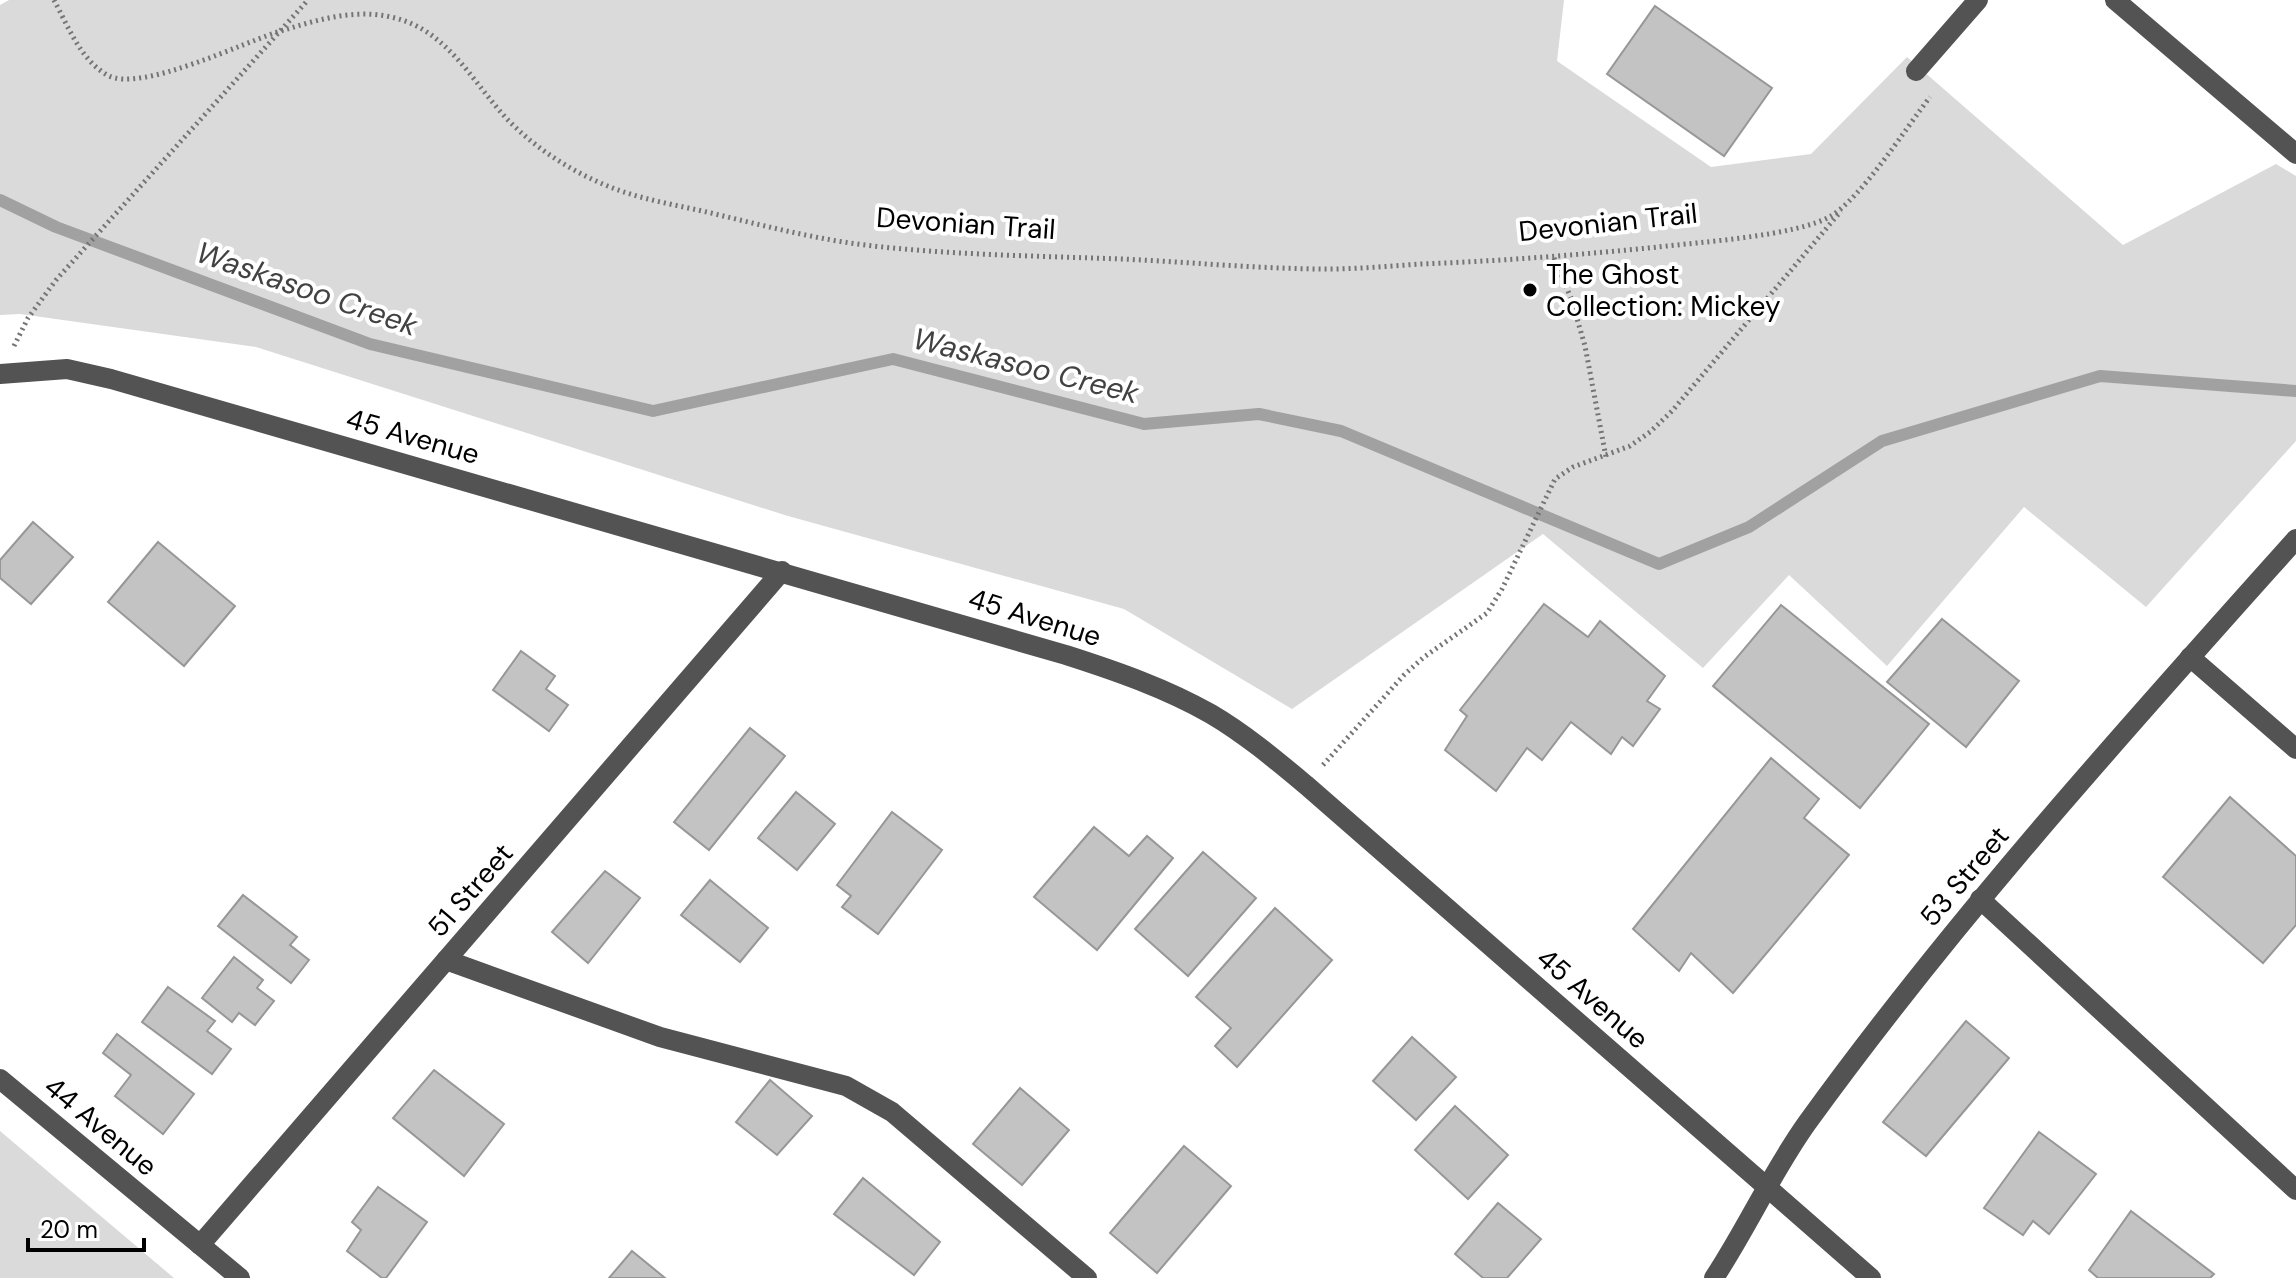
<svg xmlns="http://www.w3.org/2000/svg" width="2296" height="1278" font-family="'DM Sans',sans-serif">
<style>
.green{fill:#dadada}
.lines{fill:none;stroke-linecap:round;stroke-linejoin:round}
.stream{stroke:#a1a1a1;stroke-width:12}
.building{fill:#c3c3c3;stroke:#979797;stroke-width:2}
.path{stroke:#757575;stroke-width:5;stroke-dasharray:2 4;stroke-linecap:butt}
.minor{stroke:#535353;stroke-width:20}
.poi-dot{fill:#000;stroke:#fff;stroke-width:3}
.labels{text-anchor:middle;stroke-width:8;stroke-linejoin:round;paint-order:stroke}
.street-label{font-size:28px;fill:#000;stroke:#fff}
.poi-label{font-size:28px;fill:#000;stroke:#fff;text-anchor:start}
.water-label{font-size:30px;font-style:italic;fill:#424242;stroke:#fff}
</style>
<rect width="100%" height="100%" fill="#fff"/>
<g class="green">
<path d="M9,0H1564L1557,61L1711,167L1811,154L1907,57L2123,245L2276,164L2296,176V441L2146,607L2024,507L1887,666L1789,575L1703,668L1543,534L1292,709L1124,609L788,516L256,347L20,314L0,315V5Z"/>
<path d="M0,1131L174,1278H0Z"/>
</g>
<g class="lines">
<path class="stream" d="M0,200L56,227L370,344L653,411L893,359L1144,424L1259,414L1341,431L1659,564L1749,527L1882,441L2100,376L2296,391"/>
</g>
<g class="building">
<path d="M1655,6L1772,88L1724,156L1607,74Z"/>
<path d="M33,522L73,557L31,604L0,578V560Z"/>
<path d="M158,542L235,606L184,666L108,602Z"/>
<path d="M1544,604L1588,637L1600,621L1665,676L1647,701L1660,709L1633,746L1622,737L1611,754L1571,722L1542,760L1527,748L1496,791L1445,750L1467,716L1460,710Z"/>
<path d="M1781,605L1929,724L1860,808L1713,686Z"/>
<path d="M1942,619L2019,681L1966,747L1887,682Z"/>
<path d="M521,651L555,676L546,689L568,705L549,731L493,690Z"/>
<path d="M750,728L785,756L709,850L674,822Z"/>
<path d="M1771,758L1819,799L1804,818L1849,855L1733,993L1691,953L1679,971L1633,929Z"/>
<path d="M796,792L835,824L797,870L758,838Z"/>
<path d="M2230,797L2296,856V925L2263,963L2163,877Z"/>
<path d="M892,812L942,850L878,934L842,907L851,896L837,885Z"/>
<path d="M1094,827L1129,856L1147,836L1173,858L1097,950L1034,897Z"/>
<path d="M1203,852L1256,898L1188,976L1135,929Z"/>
<path d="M605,871L640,898L588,963L552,932Z"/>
<path d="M710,880L768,928L740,962L681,915Z"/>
<path d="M243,895L297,937L290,945L309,960L291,983L218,926Z"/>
<path d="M1275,908L1332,960L1237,1067L1215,1046L1231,1028L1196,997Z"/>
<path d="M234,957L263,980L257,988L274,1001L255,1025L239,1013L232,1022L202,998Z"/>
<path d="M168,987L215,1021L207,1031L231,1049L212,1074L142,1022Z"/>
<path d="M1966,1021L2009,1058L1926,1156L1883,1122Z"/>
<path d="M117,1034L194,1094L163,1134L115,1096L131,1075L103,1053Z"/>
<path d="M1412,1037L1456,1077L1416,1120L1373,1081Z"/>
<path d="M434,1070L504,1124L464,1176L393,1118Z"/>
<path d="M770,1080L812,1116L777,1155L736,1122Z"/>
<path d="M1020,1088L1069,1130L1022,1185L973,1144Z"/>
<path d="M1455,1106L1508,1155L1468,1199L1415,1150Z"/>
<path d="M2039,1132L2096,1174L2049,1234L2033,1221L2023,1235L1984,1208Z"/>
<path d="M1184,1146L1231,1186L1157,1273L1110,1233Z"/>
<path d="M863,1178L940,1242L914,1275L834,1214Z"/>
<path d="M378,1187L427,1222L386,1278H382L347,1251L361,1230L352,1222Z"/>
<path d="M1498,1203L1541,1239L1507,1278H1483L1455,1254Z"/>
<path d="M2131,1211L2214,1274L2210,1278H2098L2089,1270Z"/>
<path d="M632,1251L665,1278H609Z"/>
</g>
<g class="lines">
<g class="path">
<path d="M54,0C68,26 80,59 107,75C140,94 245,41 284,30C320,19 358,8 395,18C448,31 473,83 508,120C538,151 580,177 621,191C650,201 681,206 711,213C765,226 819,240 873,246C955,255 1039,256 1121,259C1190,262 1259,269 1328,269C1359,269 1390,266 1421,264C1500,261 1579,255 1658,247C1700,242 1797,236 1831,216C1862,197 1906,128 1930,97"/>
<path d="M1554,258L1571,298L1585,346L1606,457"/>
<path d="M14,346L28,318L56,280L308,0"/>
<path d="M1323,765L1404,675L1424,657L1487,613L1502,589L1555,479L1573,467L1630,446L1650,432L1672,411L1841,211"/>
</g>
<g class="minor">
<path d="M2115,0L2296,154"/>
<path d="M1916,71L1978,0"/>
<path d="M0,374L67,369L111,379L1066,655C1116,671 1165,688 1211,714C1245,734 1276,760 1306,785L1871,1278"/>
<path d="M2190,657L2296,749"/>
<path d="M1980,899L2296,1190"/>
<path d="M446,960L660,1037L846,1086L892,1112L1087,1278"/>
<path d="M0,1079L240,1278"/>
<path d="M200,1245L782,571"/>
<path d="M1714,1278C1747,1228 1772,1172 1807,1123C1956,917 2127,728 2296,539"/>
</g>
</g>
<circle class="poi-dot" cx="1530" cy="290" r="8"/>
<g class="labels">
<g class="street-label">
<text transform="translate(1608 222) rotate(-6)" y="10">Devonian Trail</text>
<text transform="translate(966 223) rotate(4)" y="10">Devonian Trail</text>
<text transform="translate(413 436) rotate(16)" y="10">45 Avenue</text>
<text transform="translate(1035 617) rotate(17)" y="10">45 Avenue</text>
<text transform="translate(1964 876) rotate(-50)" y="10">53 Street</text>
<text transform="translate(470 890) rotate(-49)" y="10">51 Street</text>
<text transform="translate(1593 998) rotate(41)" y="10">45 Avenue</text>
<text transform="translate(101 1126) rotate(40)" y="10">44 Avenue</text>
</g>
<g class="poi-label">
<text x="1546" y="284">The Ghost<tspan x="1546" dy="32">Collection: Mickey</tspan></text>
</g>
<g class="water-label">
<text transform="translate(307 289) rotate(19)" y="10">Waskasoo Creek</text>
<text transform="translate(1026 366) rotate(14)" y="10">Waskasoo Creek</text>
</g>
</g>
<path d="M28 1238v12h116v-12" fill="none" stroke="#000000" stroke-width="4"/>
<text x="40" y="1238" font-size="24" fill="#000000" stroke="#ffffff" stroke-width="6" paint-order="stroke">20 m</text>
</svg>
